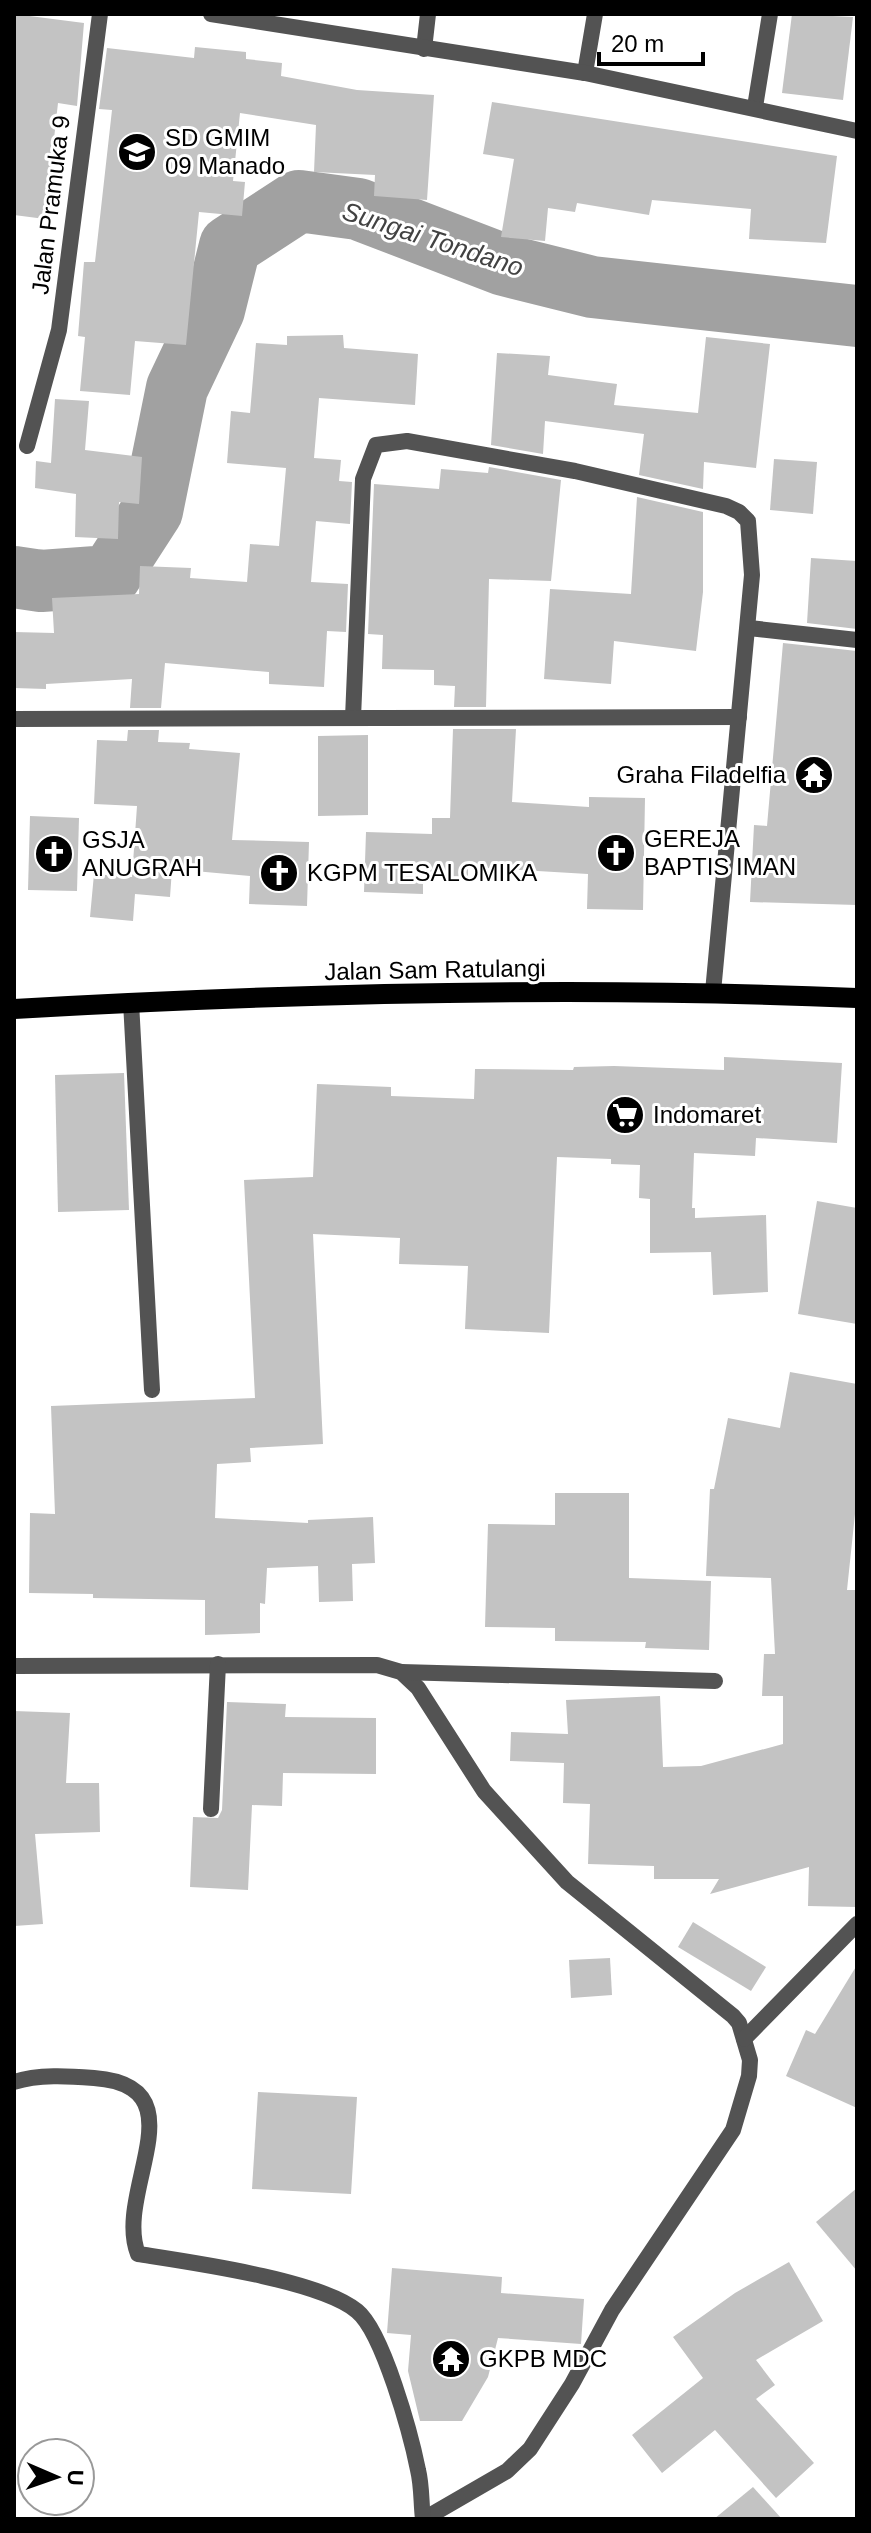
<svg xmlns="http://www.w3.org/2000/svg" width="871" height="2533" font-family="Helvetica,sans-serif">
<style>
.lines{fill:none;stroke-linecap:round;stroke-linejoin:round}
.river{stroke:#a1a1a1;stroke-width:62}
.building{fill:#c3c3c3}
.minor{stroke:#535353;stroke-width:16}
.tertiary{stroke:#535353;stroke-width:16}
.primary{stroke:#000;stroke-width:20}
.labels{text-anchor:middle;stroke-width:6;stroke-linejoin:round;paint-order:stroke}
.poi-label{font-size:24px;fill:#000;stroke:#fff;text-anchor:start}
.street-label{font-size:24px;fill:#000;stroke:#fff}
.water-label{font-size:26px;font-style:italic;fill:#424242;stroke:#fff}
</style>
<rect width="100%" height="100%" fill="#fff"/>
<g class="lines">
<path class="river" d="M14,577L41,581L110,576L152,511L177,388L214,310L230,246L299,201L358,209L504,265L592,287L857,316"/>
</g>
<g class="building">
<path d="M14,14L84,23L77,106L58,103L45,219L14,215Z"/>
<path d="M792,14L853,17L843,100L782,93Z"/>
<path d="M195,47L246,52V59L282,63L281,76L357,90L434,95L427,200L374,196L375,175L314,172L316,125L240,113L233,181L245,182L242,216L199,212L186,345L135,341L130,395L80,391L85,337L78,336L84,262H95L112,110L99,109L107,48L194,58Z"/>
<path d="M492,102L837,156L826,243L749,239L751,209L652,200L649,215L577,203L575,212L548,208L545,241L501,237L514,159L483,154Z"/>
<path d="M343,335L344,348L418,354L415,405L319,398L314,458L341,460L339,481L352,482L350,524L316,521L311,582L348,584L346,632L327,631L324,687L269,684V672L165,663L161,708H130L132,679L46,684V689L14,688V632L54,633L52,598L139,594L140,566L191,568L190,578L247,582L250,544L279,546L286,468L227,463L231,411L250,413L256,343L287,345V336Z"/>
<path d="M706,337L770,344L756,468L704,462L703,489L639,475L644,434L545,421L543,454L491,445L497,353L550,356L548,375L617,384L614,405L698,413Z"/>
<path d="M55,399L89,401L85,450L142,457L139,504L119,502L118,539L75,537L76,494L35,488L36,461L51,463Z"/>
<path d="M774,459L817,462L813,514L770,510Z"/>
<path d="M489,467L561,480L551,581L489,579L486,707H454L455,686L434,685V670L382,669L383,635L368,634L374,484L439,489L441,469L488,473Z"/>
<path d="M637,497L703,512V592L696,651L614,641L611,684L544,679L550,589L631,594Z"/>
<path d="M811,558L857,561V629L807,623Z"/>
<path d="M783,643L857,651V905L750,902L754,825L767,826Z"/>
<path d="M453,729H516L512,802L589,807V797L645,798L643,910L587,909L588,874L468,867V877L423,876V894L364,892L366,832L432,834V818H450Z"/>
<path d="M128,730H159L158,742L190,743L189,749L240,753L232,840L309,842L307,906L249,904L250,876L172,869L170,897L135,894L133,921L90,917L94,874L132,877L137,806L94,804L97,740L127,741Z"/>
<path d="M368,735V815L318,816V736Z"/>
<path d="M30,816L79,818L77,891L28,890Z"/>
<path d="M724,1057L842,1063L837,1143L756,1138L755,1156L694,1153L692,1208H695V1218L766,1215L768,1292L713,1295L711,1252L650,1253V1199L639,1198L640,1165L611,1164V1159L557,1157L549,1333L465,1329L468,1266L399,1264L400,1238L313,1234L323,1444L250,1448L251,1462L217,1464L215,1518L308,1523V1520L373,1517L375,1563L352,1564L353,1601L319,1602L318,1566L267,1568L265,1604L260,1603V1633L205,1635V1600L93,1598V1594L29,1593L30,1513L55,1514L51,1406L255,1398L244,1180L313,1177L317,1084L391,1087V1096L474,1099L475,1069L573,1070L574,1067L614,1066L724,1070Z"/>
<path d="M124,1073L129,1210L58,1212L55,1075Z"/>
<path d="M817,1201L857,1208V1324L798,1314Z"/>
<path d="M790,1372L857,1384V1495L847,1590H856L857,1907L808,1906L809,1867L710,1894L719,1879H654V1866L588,1864L590,1804L563,1803L564,1763L510,1761L511,1732L568,1734L566,1700L660,1696L663,1767L701,1766L783,1744V1696H762L764,1654H775L771,1578L706,1576L710,1489H714L728,1418L780,1428Z"/>
<path d="M555,1493H629V1578L711,1581L709,1650L645,1648L646,1642L555,1641V1628L485,1627L488,1524L555,1525Z"/>
<path d="M227,1702L286,1704L285,1717L376,1718V1774L283,1773L282,1806L252,1805L248,1890L190,1887L193,1817L218,1818L222,1810Z"/>
<path d="M14,1711L70,1713L66,1783H99L100,1832L35,1834L43,1924L14,1926Z"/>
<path d="M693,1922L766,1967L751,1991L678,1947Z"/>
<path d="M610,1958L612,1995L571,1998L569,1960Z"/>
<path d="M857,1965V2108L786,2076L806,2030L815,2034Z"/>
<path d="M258,2092L357,2097L351,2194L252,2189Z"/>
<path d="M857,2188V2271L816,2222Z"/>
<path d="M789,2262L823,2321L756,2360L775,2385L756,2399L814,2463L776,2498L715,2430L662,2473L632,2435L703,2378L673,2337L735,2293Z"/>
<path d="M392,2268L502,2277L501,2293L584,2299L581,2344L498,2338L488,2377L462,2421H420L408,2371L411,2335L387,2333Z"/>
<path d="M753,2487L782,2519H714Z"/>
</g>
<g class="lines">
<g class="minor">
<path d="M424,49L428,14"/>
<path d="M585,73L595,14"/>
<path d="M755,107L770,14"/>
<path d="M27,446L59,330L100,14"/>
<path d="M749,628L857,640"/>
<path d="M353,718L363,479L376,445L407,441L575,471L726,506L739,512L748,521L752,575L713,992"/>
<path d="M14,719L739,717"/>
<path d="M131,1002L152,1390"/>
<path d="M14,1666L377,1665L401,1672L418,1688L484,1791L567,1882L733,2016L739,2023L750,2060L749,2076L733,2130L612,2310L572,2384L530,2449L507,2471L424,2519"/>
<path d="M401,1672L715,1681"/>
<path d="M211,1809L218,1664"/>
<path d="M744,2039L857,1924"/>
<path d="M14,2082C38,2074 69,2076 94,2078C203,2086 113,2192 138,2254C189,2262 320,2280 357,2311C383,2332 411,2435 418,2470C422,2486 421,2503 423,2519"/>
</g>
<path class="tertiary" d="M211,14L585,73L857,131"/>
<path class="primary" d="M14,1009C294,993 577,986 857,998"/>
</g>
<defs>
<g id="school-disc" transform="scale(2)"><circle r="9.5" fill="#000" stroke="#fff"/><path d="M0-5L7-2L0 1L-7-2ZM-4 1L0 2.5L4 1V4Q0 6-4 4Z" fill="#fff"/></g>
<g id="temple-disc" transform="scale(2)"><circle r="9.5" fill="#000" stroke="#fff"/><path d="M0-6L5-2H3V0L6.5 2.5H4V6H1.5V3h-3V6H-4V2.5H-6.5L-3 0V-2H-5Z" fill="#fff"/></g>
<g id="church-disc" transform="scale(2)"><circle r="9.5" fill="#000" stroke="#fff"/><path d="M-1.2-6h2.4v3.5h3.3v2.4h-3.3V6h-2.4V-.1h-3.3v-2.4h3.3Z" fill="#fff"/></g>
<g id="supermarket-disc" transform="scale(2)"><circle r="9.5" fill="#000" stroke="#fff"/><path d="M-6-5.5h2.5l.6 2H6L4.5 2H-2.5L-4.4-4H-6ZM-1.5 3.2a1.3 1.3 0 1 0 .1 0ZM3 3.2a1.3 1.3 0 1 0 .1 0Z" fill="#fff"/></g>
</defs>
<g fill-rule="evenodd">
<use href="#school-disc" x="137" y="152"/>
<use href="#temple-disc" x="814" y="775"/>
<use href="#church-disc" x="616" y="853"/>
<use href="#church-disc" x="54" y="854"/>
<use href="#church-disc" x="279" y="873"/>
<use href="#supermarket-disc" x="625" y="1115"/>
<use href="#temple-disc" x="451" y="2359"/>
</g>
<g class="labels">
<g class="poi-label">
<text x="165" y="146">SD GMIM<tspan x="165" dy="28">09 Manado</tspan></text>
<text x="786" y="783" text-anchor="end">Graha Filadelfia</text>
<text x="644" y="847">GEREJA<tspan x="644" dy="28">BAPTIS IMAN</tspan></text>
<text x="82" y="848">GSJA<tspan x="82" dy="28">ANUGRAH</tspan></text>
<text x="307" y="881">KGPM TESALOMIKA</text>
<text x="653" y="1123">Indomaret</text>
<text x="479" y="2367">GKPB MDC</text>
</g>
<g class="street-label">
<text transform="translate(51 205) rotate(-83)" y="8">Jalan Pramuka 9</text>
<text transform="translate(435 970) rotate(-1)" y="8">Jalan Sam Ratulangi</text>
</g>
<g class="water-label">
<text transform="translate(433 239) rotate(18)" y="9">Sungai Tondano</text>
</g>
</g>
<rect width="871" height="2533" fill="none" stroke="#000000" stroke-width="32"/>
<g transform="translate(56 2477) rotate(92)"><circle r="38" fill="#ffffff" stroke="#999999" stroke-width="2"/>
<path d="M0-6L14 30L0 20L-14 30Z" fill="#000000"/>
<text y="-12" font-size="22" font-weight="bold" text-anchor="middle" fill="#000000">U</text>
</g>
<path d="M599 52v12h104v-12" fill="none" stroke="#000000" stroke-width="4"/>
<text x="611" y="52" font-size="24" fill="#000000" stroke="#ffffff" stroke-width="6" paint-order="stroke">20 m</text>
</svg>
